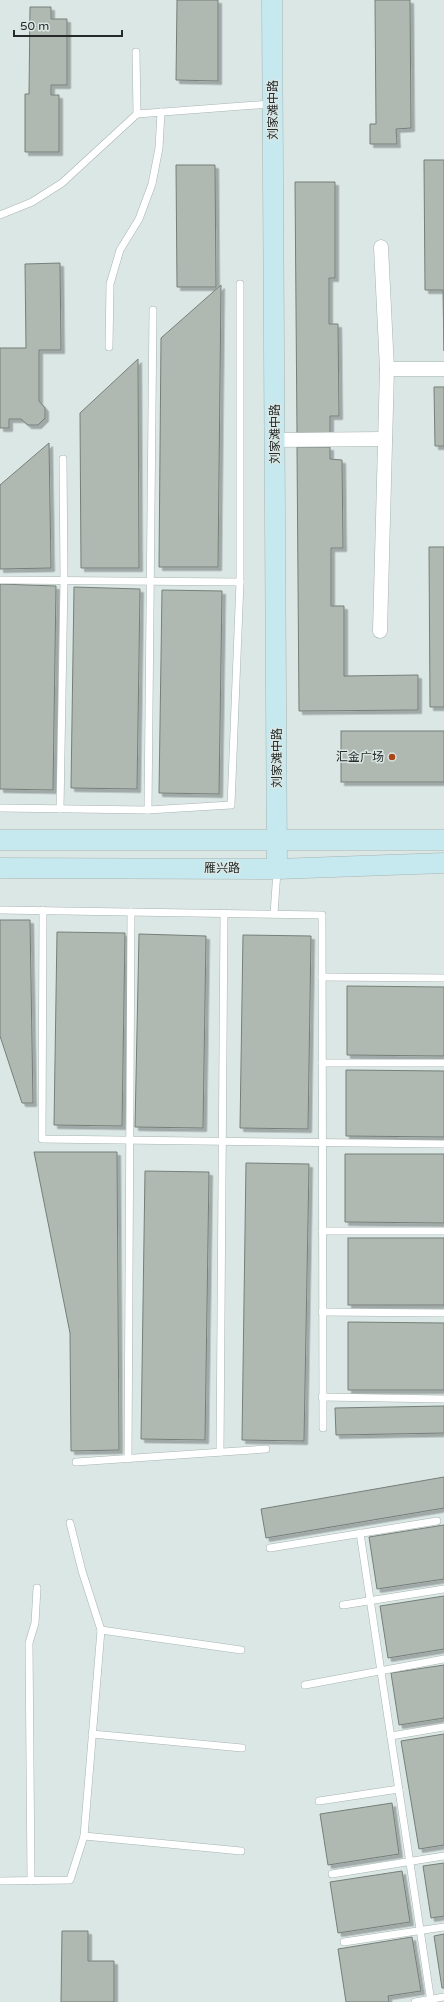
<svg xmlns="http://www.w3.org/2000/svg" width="444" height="2002" font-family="'Varela Round','Noto Sans SC',sans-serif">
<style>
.building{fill:#afb9b2;stroke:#767f79;filter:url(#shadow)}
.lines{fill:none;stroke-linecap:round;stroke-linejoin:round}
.lane-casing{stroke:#a8b4b2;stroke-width:8}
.street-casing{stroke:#a8b4b2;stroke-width:15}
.secondary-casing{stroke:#a8b4b2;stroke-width:21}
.lane{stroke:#fff;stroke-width:7}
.street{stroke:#fff;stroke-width:14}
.secondary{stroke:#c6e9f0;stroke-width:20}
.poi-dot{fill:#ab4618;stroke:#dae7e4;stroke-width:1.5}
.labels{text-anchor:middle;stroke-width:3;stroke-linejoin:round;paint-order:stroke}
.street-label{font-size:12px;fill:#262b2a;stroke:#dae7e4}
.poi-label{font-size:12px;fill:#262b2a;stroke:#dae7e4;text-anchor:end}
</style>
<defs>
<filter id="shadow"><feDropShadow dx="3.5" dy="3.5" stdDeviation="0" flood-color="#0004"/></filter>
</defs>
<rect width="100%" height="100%" fill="#dae7e4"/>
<g class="building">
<path d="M177,0H218V81L176,80Z"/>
<path d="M375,0H410L411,128L396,129L397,144H370V124H376Z"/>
<path d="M30,7H51V19H67V85H51V95H59V152H25V94H29Z"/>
<path d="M424,160H444V351L443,290H425Z"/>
<path d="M176,165H215L216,287H177Z"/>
<path d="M295,182H335V278H329V324H338L339,416H330V433H297Z"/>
<path d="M60,263L61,350H39V401L45,408V418L38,425H28L21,419H9V428H0V348H26L25,264Z"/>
<path d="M221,285L218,567H159L161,338Z"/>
<path d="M138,359L139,568H81L80,413Z"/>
<path d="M434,387H444V446H435Z"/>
<path d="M49,443L51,568L0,569V485Z"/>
<path d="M297,447H330V459L342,460L343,548H331V606H344V676L418,675V710L299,711Z"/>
<path d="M429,547H444V707H430Z"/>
<path d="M0,584L56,586L53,790L0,789Z"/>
<path d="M74,587L140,589L137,789L71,788Z"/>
<path d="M162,590L222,591L219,794L159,793Z"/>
<rect x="341" y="731" width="103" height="51"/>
<path d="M0,920H30L33,1103H22L0,1036Z"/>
<path d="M57,932L125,933L122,1126L54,1125Z"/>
<path d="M139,934L206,936L203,1128L135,1127Z"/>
<path d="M243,935L311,936L308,1129L240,1128Z"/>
<path d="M347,986L444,987V1056L347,1055Z"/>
<path d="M346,1070L444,1071V1137L346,1136Z"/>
<path d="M34,1152H117L119,1450L71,1451L70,1333Z"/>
<path d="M345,1154H444V1223L345,1222Z"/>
<path d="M246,1163L309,1164L304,1441L242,1440Z"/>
<path d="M145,1171L209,1172L205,1440L141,1439Z"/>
<rect x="348" y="1238" width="96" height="67"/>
<path d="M348,1322L444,1323V1390H348Z"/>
<path d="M444,1406V1433L336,1435L335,1408Z"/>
<path d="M444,1477V1508L266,1538L261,1509Z"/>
<path d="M444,1525V1579L377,1589L369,1537Z"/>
<path d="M444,1596V1649L388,1658L380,1606Z"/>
<path d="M444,1665V1718L399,1725L391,1673Z"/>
<path d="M444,1734V1845L419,1849L401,1741Z"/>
<path d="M392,1803L399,1854L328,1865L320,1814Z"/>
<path d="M444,1863V1916L431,1918L423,1866Z"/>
<path d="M402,1871L410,1922L338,1933L330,1882Z"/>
<path d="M62,1931H88V1961H114V2002H61Z"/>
<path d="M444,1934V1988H442L434,1936Z"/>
<path d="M412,1937L421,1991L388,1996L389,2002H346L338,1949Z"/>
</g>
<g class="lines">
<g class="lane-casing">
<g id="lane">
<path d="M136,52L137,114"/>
<path d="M0,215L32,202L62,183L137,114L270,104"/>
<path d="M109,347L110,284L120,250L139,219L152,184L159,148L161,112"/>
<path d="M0,580L240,582"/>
<path d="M0,808L148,810L231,805L240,582V284"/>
<path d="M60,809L64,580L63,459"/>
<path d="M148,810L153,310"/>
<path d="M0,910L322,915L323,1428"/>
<path d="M43,910L42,1139L444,1144"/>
<path d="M274,914L277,871"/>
<path d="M322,977L444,978"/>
<path d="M322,1063H444"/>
<path d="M322,1231H444"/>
<path d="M322,1312L444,1313"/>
<path d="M322,1397L444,1399"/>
<path d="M220,1452L224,913"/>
<path d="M128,1459L131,912"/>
<path d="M76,1462L266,1449"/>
<path d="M360,1533L431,2002"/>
<path d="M270,1548L437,1521"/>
<path d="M343,1605L444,1589"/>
<path d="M101,1630L241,1650"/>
<path d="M305,1685L444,1659"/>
<path d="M92,1734L242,1748"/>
<path d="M391,1736L444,1727"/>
<path d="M319,1801L399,1789"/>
<path d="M84,1836L241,1851"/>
<path d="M332,1874L444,1856"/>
<path d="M0,1881L70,1880L84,1836L101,1630L82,1571L70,1523"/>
<path d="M31,1881L29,1643L35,1623L37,1588"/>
<path d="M344,1942L444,1927"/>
<path d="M415,2002L444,1997"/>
</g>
</g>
<g class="street-casing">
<g id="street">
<path d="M387,369H444"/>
<path d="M275,440L385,439"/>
<path d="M380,631L387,369L381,247"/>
</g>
</g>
<g class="secondary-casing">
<g id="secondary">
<path d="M272,0L277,869"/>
<path d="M0,840H444"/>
<path d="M0,868L277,869L444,863"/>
</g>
</g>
<use href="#lane" class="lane"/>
<use href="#street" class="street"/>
<use href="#secondary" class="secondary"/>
</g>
<circle class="poi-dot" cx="392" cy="757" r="4"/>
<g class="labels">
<g class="street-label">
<text transform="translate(273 110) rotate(-90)" y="4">刘家滩中路</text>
<text transform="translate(275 434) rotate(-90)" y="4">刘家滩中路</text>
<text transform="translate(277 758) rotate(-90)" y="4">刘家滩中路</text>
<text x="222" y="872">雁兴路</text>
</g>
<g class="poi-label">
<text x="384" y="761">汇金广场</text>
</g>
</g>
<path d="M14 30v6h108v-6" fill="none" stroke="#262b2a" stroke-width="2"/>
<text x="20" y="30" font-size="12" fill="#262b2a" stroke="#dae7e4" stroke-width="3" paint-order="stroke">50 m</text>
</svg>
